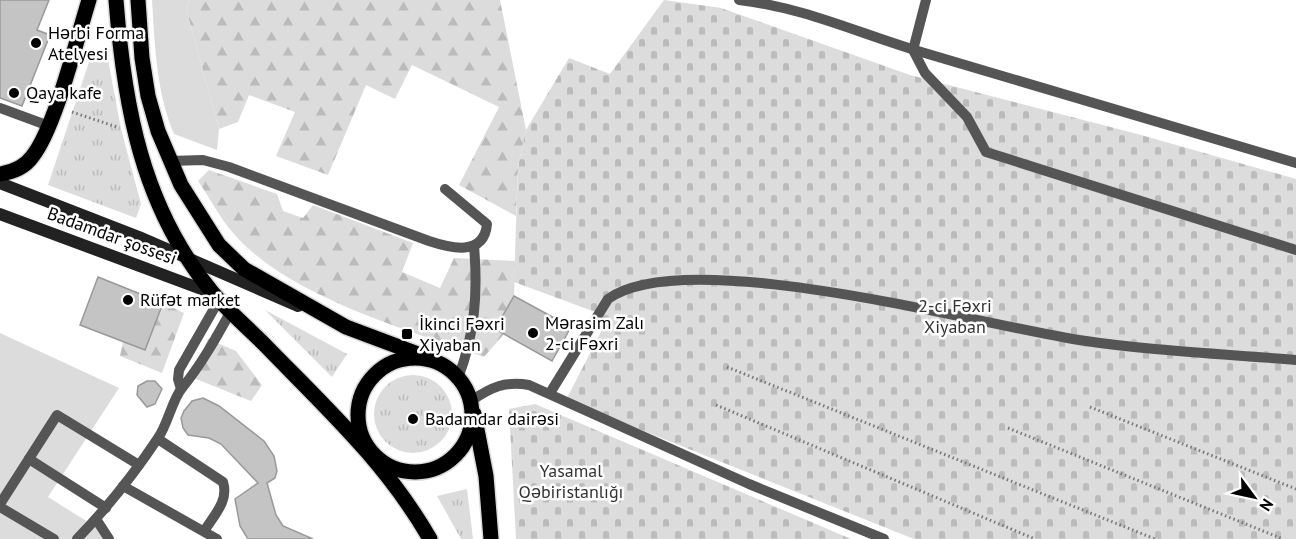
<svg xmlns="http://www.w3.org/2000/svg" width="1296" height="539" font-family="'PT Sans',sans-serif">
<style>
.grass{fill:url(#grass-tufts)}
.forest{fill:url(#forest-firs)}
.cemetery{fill:url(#cemetery-stones)}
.green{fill:#dcdcdc}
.building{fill:#c4c4c4;stroke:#999;stroke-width:1.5}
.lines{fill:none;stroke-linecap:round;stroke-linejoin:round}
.primary-casing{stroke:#dbdbdb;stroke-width:18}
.path{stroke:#777;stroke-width:3;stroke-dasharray:1.5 3;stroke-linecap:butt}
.service{stroke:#555;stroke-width:10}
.secondary{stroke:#222;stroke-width:12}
.primary{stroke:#000;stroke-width:15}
.poi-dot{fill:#000;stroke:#fff;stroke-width:2}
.labels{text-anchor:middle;stroke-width:5;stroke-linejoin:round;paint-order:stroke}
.poi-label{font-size:18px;fill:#000;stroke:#fff;text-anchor:start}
.street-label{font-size:18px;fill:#000;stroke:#fff}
.park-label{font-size:18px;fill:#333;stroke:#fff}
</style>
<defs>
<pattern id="grass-tufts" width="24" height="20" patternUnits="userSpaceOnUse" patternTransform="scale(1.5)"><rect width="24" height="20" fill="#dcdcdc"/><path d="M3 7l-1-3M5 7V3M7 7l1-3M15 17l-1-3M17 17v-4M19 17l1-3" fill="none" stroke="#bbb"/></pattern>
<pattern id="forest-firs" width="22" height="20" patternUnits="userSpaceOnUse" patternTransform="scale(1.5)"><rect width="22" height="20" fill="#dcdcdc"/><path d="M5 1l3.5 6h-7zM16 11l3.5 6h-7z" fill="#bbb"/></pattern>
<pattern id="cemetery-stones" width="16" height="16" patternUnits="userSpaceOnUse" patternTransform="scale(1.5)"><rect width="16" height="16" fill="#dcdcdc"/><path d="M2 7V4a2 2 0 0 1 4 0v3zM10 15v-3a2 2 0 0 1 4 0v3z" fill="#bbb"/></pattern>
</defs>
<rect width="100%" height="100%" fill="#fff"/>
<g class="grass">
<path d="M92,53L108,59L121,129L141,204L136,218L48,185Z"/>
<path d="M265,310L347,354L332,377Z"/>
<circle cx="413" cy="414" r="39"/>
<path d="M467,489L473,539H461L437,496Z"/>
</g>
<g class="forest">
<path d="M189,0H500L526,130L518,167L516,216L459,185L499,107L412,65L395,99L366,85L328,175L276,156L295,112L249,95L238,122L219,129L186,9Z"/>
<path d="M209,170L277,194L283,211L303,218L313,205L413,243L402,272L440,288L454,258L515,261L514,296L495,329L504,334L484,357C406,329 289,297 234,234C220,219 210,198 198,181Z"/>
<path d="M163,303L184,313L162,373L120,356L123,342L145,350Z"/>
<path d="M208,339L236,351L262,385L251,401L191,377Z"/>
</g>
<g class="cemetery">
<path d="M664,0L721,8L910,75L1141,135L1296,179V539H914L566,400L605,324L598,313L514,282L518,167L526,130L569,58L610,74Z"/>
<path d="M535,404L851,539H516L509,409Z"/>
</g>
<g class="green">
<path d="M152,0H189L186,9L219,129L217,150L174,134C156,91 155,46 152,0Z"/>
<path d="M0,333L119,388L48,497L115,539H0Z"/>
</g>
<g class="building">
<path d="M0,0H49L37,30L50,35L22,106L0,98Z"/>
<path d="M98,277L163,303L145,350L80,325Z"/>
<path d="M514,296L571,327L552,361L495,329Z"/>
<path d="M147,381H155L162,389L155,404L147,407L137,395L138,386Z"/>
<path d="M203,398L219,406L264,441L274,456L277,471L275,478L267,483L276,515L283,526L313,539H248L240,526L235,499L258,483L221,444L209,438L188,435L183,428L181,418L184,411L192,401Z"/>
</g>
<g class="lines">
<g class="primary-casing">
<g id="primary">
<path d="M116,0C124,106 142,207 212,292C227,310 246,326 263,343C324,406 386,462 430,539"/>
<path d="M138,0L142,58L148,96L158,131L181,185L219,245L244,269L346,327L434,360"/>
<path d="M0,174C13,172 24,168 32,157C55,129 77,38 89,0"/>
<circle cx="415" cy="415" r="57"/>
<path d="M474,414L486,476L491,539"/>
</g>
</g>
<g class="path">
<path d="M72,112L117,127"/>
<path d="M727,367L1155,539"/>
<path d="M716,405L1035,539"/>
<path d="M1090,407L1296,489"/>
<path d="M1008,428L1283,539"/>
</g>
<g class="service">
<path d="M739,0C802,7 858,33 918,51C1044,88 1170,125 1296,163"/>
<path d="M926,0L913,50L925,73L967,117L986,152L1296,250"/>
<path d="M0,108L49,126"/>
<path d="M170,161L203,160L229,167L429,241C450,248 484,257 487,224L445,189"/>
<path d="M458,378C475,334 478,293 474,246"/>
<path d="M181,389L178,379L179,370L219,300"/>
<path d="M550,393L608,299C685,243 981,325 1079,340C1151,351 1224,354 1296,360"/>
<path d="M471,401C491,387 505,381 529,385L749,484L884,539"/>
<path d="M158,439L223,482C229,501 214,515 205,530"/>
<path d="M29,459L106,508"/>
<path d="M123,486L217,539"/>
<path d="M0,504L57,415L139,465"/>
<path d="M0,507L54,539"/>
<path d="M96,519L109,539"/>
<path d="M77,539C107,508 134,474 158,438C168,424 172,400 182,388C201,365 216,338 231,311"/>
</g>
<g class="secondary">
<path d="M0,183L139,237L298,306"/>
<path d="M0,214L212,293"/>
</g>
<use href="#primary" class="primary"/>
</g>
<g class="poi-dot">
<circle cx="36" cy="43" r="6"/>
<circle cx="14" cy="93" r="6"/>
<circle cx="128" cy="300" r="6"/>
<circle cx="533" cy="333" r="6"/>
<rect x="401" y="328" width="12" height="12" rx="3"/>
<circle cx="413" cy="419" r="6"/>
</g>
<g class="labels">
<g class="poi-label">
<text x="48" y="39">Hərbi Forma<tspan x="48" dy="21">Atelyesi</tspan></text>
<text x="26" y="99">Qaya kafe</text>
<text x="140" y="306">Rüfət market</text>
<text x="545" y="329">Mərasim Zalı<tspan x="545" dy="21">2-ci Fəxri</tspan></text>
<text x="419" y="330">İkinci Fəxri<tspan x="419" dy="21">Xiyaban</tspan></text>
<text x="425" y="425">Badamdar dairəsi</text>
</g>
<g class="street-label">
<text transform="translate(112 236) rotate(20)" y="6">Badamdar şossesi</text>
</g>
<g class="park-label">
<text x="955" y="312">2-ci Fəxri<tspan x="955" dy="21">Xiyaban</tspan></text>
<text x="571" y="477">Yasamal<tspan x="571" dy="21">Qəbiristanlığı</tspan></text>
</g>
</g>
<g transform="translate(1254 497) rotate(123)" stroke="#ffffff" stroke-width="4.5" paint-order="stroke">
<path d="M0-4.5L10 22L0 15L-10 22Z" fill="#000000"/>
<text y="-9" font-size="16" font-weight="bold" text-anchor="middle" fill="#000000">N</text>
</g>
</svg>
